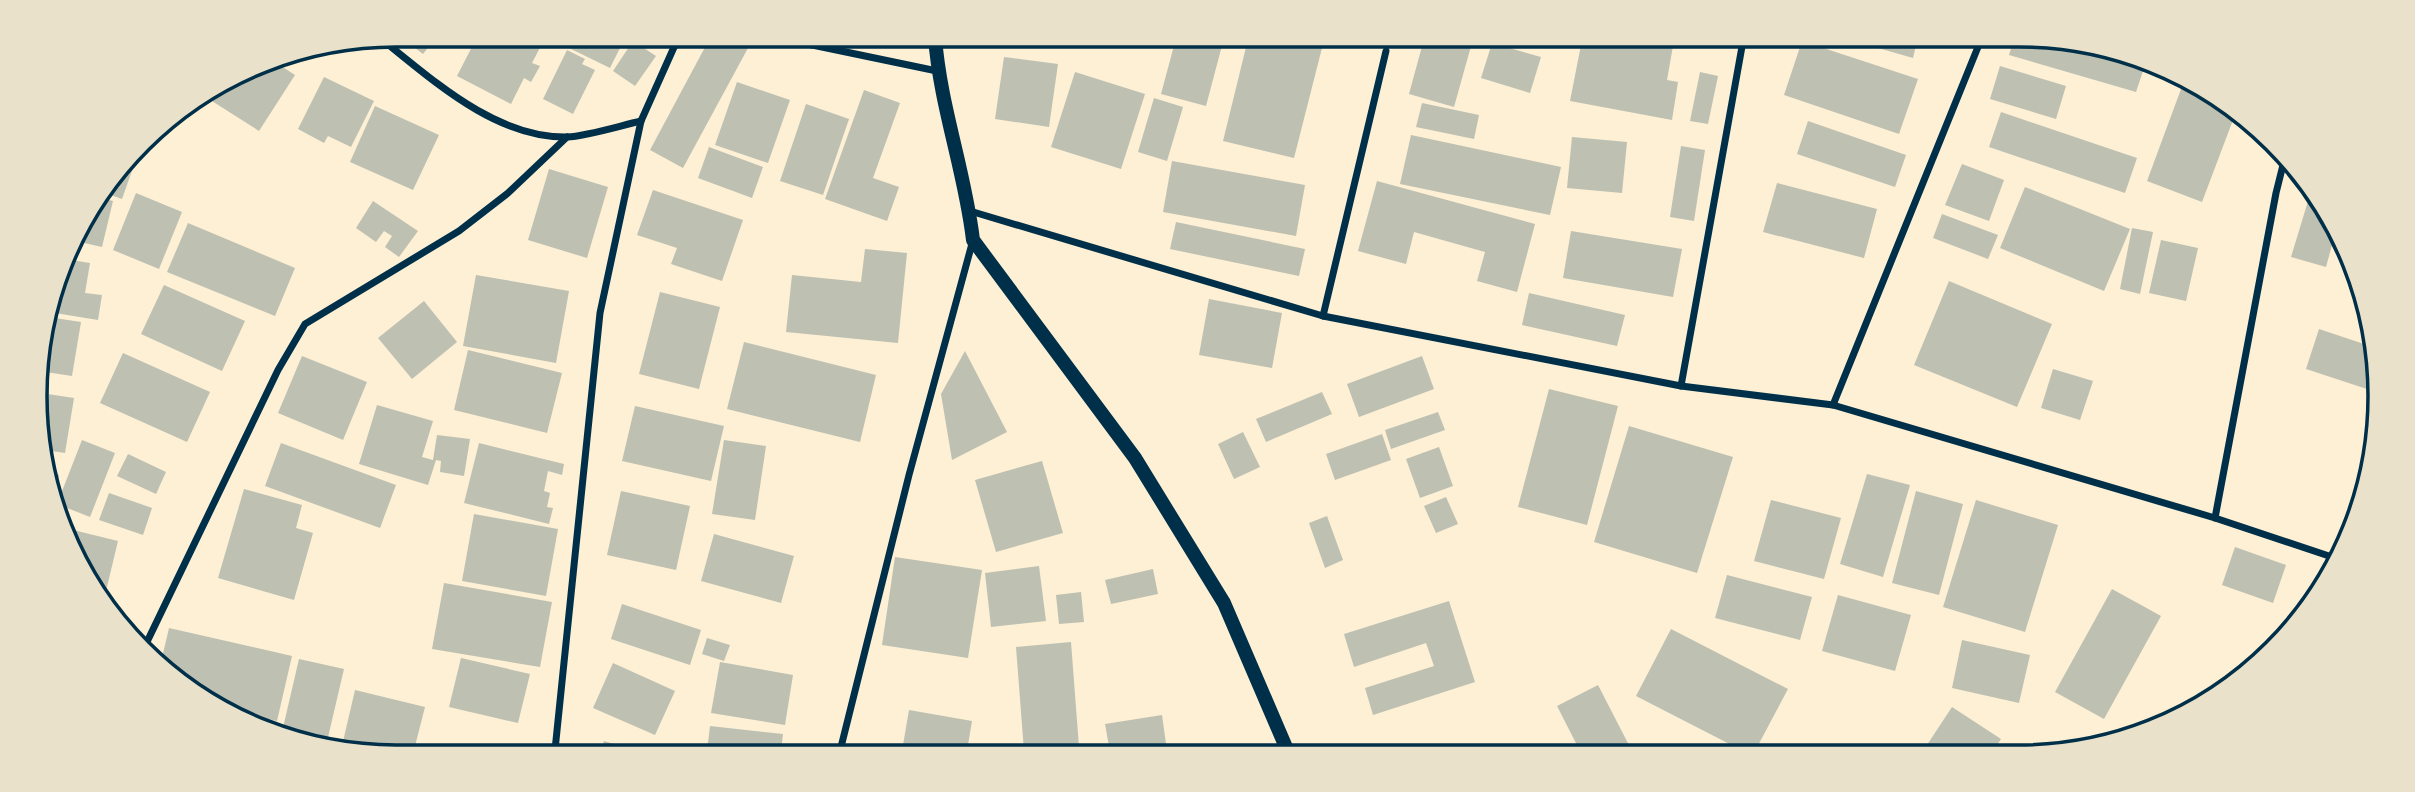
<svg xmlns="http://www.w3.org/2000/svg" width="2415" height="792" font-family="'Times New Roman',serif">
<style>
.building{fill:#bec0b2}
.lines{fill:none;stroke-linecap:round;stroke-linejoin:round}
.minor{stroke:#003049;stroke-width:7}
.secondary{stroke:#003049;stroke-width:14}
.rim{fill:none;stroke:#003049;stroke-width:3.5}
</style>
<rect width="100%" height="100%" fill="#fdf0d5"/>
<g class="building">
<path d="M398,35H438L423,54Z"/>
<path d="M478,35L546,36H557L555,41L546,36L532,63L540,66L531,82L524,78L511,104L457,76Z"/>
<path d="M570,36H626L610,68L565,46Z"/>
<path d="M711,36H726L748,48L683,168L650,150Z"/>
<path d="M1176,38H1224L1206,106L1161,94Z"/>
<path d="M1248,39H1283L1322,48L1294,158L1223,141Z"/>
<path d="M1424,39H1473L1454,107L1409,94Z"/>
<path d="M1582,40H1641L1673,46L1667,80L1678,82L1672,120L1570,101Z"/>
<path d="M633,41L656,56L635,86L613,71Z"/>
<path d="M1802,41L1918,79L1899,134L1784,95Z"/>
<path d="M1881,41H1917L1913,58L1878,48Z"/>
<path d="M2013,42H2090L2145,65L2136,92L2009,55Z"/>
<path d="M1492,43L1541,57L1530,93L1481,78Z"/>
<path d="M567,50L585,59L582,64L595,70L573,114L543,99Z"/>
<path d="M1004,57L1058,64L1049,127L995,119Z"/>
<path d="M272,60L295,75L259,131L204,96L258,62Z"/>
<path d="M2000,66L2066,86L2056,119L1990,99Z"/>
<path d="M1075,72L1145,94L1121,169L1051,147Z"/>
<path d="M1700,72L1718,76L1708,124L1690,121Z"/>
<path d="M324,77L374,101L351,147L328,136L324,143L298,129Z"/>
<path d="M2184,81L2220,96L2236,112L2202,202L2147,181Z"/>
<path d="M737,82L790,100L768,163L715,145Z"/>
<path d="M864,90L900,103L873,178L899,187L887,221L825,199Z"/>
<path d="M1154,98L1183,107L1167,161L1138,152Z"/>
<path d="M1422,103L1479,115L1474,139L1416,127Z"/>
<path d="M806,104L849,119L823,195L780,181Z"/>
<path d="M375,106L439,135L413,190L350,162Z"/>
<path d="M2001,112L2137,158L2125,193L1989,147Z"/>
<path d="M1808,121L1906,155L1895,187L1797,154Z"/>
<path d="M1411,135L1561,167L1550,215L1400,184Z"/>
<path d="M1572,137L1627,142L1622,193L1567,188Z"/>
<path d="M1681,146L1705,150L1694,221L1670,217Z"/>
<path d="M709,147L763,167L752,198L698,178Z"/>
<path d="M140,148L122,199L105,193Z"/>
<path d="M1172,161L1305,185L1296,236L1163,212Z"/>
<path d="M1962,164L2004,180L1989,221L1945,205Z"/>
<path d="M549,169L608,187L587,258L528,240Z"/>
<path d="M1377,181L1535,224L1517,292L1477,281L1485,252L1414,232L1406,264L1358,251Z"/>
<path d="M1777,183L1877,209L1864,258L1763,232Z"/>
<path d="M2025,187L2130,229L2104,291L2000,248Z"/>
<path d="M2312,188L2319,196L2335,234L2326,267L2291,257Z"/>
<path d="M653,190L743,220L722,281L671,264L677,248L637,235Z"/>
<path d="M136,193L182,212L159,269L113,250Z"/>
<path d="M102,198L113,201L102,247L71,240Z"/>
<path d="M373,201L418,231L399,257L385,247L392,236L384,231L376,242L356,228Z"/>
<path d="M1942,214L1998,235L1988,259L1933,238Z"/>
<path d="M1176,222L1305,249L1299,276L1170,249Z"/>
<path d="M188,223L295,268L275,316L167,272Z"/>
<path d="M2132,228L2153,232L2140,294L2120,289Z"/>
<path d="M1571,231L1682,249L1673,297L1563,278Z"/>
<path d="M2161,240L2198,248L2186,301L2149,293Z"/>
<path d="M865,249L907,253L898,343L786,332L792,275L861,282Z"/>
<path d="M65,259L90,263L85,293L102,295L98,320L49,312Z"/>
<path d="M476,275L569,291L556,363L463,346Z"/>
<path d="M1949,281L2052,324L2017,407L1914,365Z"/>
<path d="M164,285L245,321L222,371L141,334Z"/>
<path d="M660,292L720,307L699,389L639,374Z"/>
<path d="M1529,293L1625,315L1617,346L1522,325Z"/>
<path d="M1209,299L1282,313L1272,368L1199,355Z"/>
<path d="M424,301L457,342L412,379L378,338Z"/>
<path d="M48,317L81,322L72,376L39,371L38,349Z"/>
<path d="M2319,329L2373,347V391L2306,369Z"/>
<path d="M744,342L876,375L860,442L727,409Z"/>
<path d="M468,350L562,373L547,433L454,410Z"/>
<path d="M965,351L1007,432L952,460L941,394Z"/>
<path d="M123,353L210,392L187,442L100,403Z"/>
<path d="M302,356L367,382L343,440L278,413Z"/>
<path d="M1422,356L1434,389L1359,417L1347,384Z"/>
<path d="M2053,369L2093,381L2080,420L2041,408Z"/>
<path d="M1549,389L1618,406L1587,525L1518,507Z"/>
<path d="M1322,392L1332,414L1266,442L1256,419Z"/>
<path d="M41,393L74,398L65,453L45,450Z"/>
<path d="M377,405L433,421L422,457L433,460L437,435L470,439L464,476L440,472L441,461L436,460L428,485L359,464Z"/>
<path d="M635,406L724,426L711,481L622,461Z"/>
<path d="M1438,412L1445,430L1391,449L1385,430Z"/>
<path d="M1629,426L1733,457L1697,573L1594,542Z"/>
<path d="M1243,432L1260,467L1234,479L1218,444Z"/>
<path d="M1382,434L1391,460L1335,480L1326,454Z"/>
<path d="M82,440L115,453L90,517L57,504Z"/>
<path d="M724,440L766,446L755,520L712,514Z"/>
<path d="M281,443L396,485L380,528L265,486Z"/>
<path d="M479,443L564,464L562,475L548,471L544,491L550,493L547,507L553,508L549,524L464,503Z"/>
<path d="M1439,447L1453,486L1420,498L1406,459Z"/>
<path d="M128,454L166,472L156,494L117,476Z"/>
<path d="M1042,461L1063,533L996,552L975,480Z"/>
<path d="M46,472L59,475L53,502L47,489Z"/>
<path d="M1867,474L1910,485L1883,577L1840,564Z"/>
<path d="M244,489L302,505L296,528L313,533L294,600L218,578Z"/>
<path d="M621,491L690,506L676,570L607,555Z"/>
<path d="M1916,491L1963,504L1939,595L1892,583Z"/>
<path d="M109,493L152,508L143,535L99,520Z"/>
<path d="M1446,497L1458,524L1436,533L1424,506Z"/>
<path d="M1771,500L1841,518L1824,579L1754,561Z"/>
<path d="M1976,500L2058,525L2025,632L1943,607Z"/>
<path d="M474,514L558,529L546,596L462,581Z"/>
<path d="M1327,516L1343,560L1325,568L1309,523Z"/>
<path d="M65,528L118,541L106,591L92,588Z"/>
<path d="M714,534L794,556L781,603L701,581Z"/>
<path d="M2235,547L2286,565L2273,603L2222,585Z"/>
<path d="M895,557L982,570L968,658L882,645Z"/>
<path d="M1039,566L1046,621L991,627L985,573Z"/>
<path d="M1153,569L1158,594L1111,604L1105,580Z"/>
<path d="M1727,575L1812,597L1800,640L1715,618Z"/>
<path d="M444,583L552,602L540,667L432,649Z"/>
<path d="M2309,587L2319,593L2274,652L2264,659Z"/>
<path d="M2112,589L2161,616L2104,719L2055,692Z"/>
<path d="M1081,592L1084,622L1059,624L1056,595Z"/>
<path d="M1838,595L1911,615L1895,671L1822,651Z"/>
<path d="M1449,601L1475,682L1373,715L1365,688L1434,666L1426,643L1354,667L1344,634Z"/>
<path d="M622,604L701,630L690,665L611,639Z"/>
<path d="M169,628L292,656L277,721L232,711L195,696L161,662Z"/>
<path d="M1671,629L1788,689L1754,753H1747L1636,696Z"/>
<path d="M707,638L730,645L724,661L702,654Z"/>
<path d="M1962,640L2030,655L2019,703L1952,688Z"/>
<path d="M1071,642L1079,747L1024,751L1016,647Z"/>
<path d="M461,658L530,674L518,723L449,707Z"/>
<path d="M299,659L344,669L325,750L282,732Z"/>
<path d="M720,662L793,675L785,725L711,713Z"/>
<path d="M613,663L675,691L655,735L593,708Z"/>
<path d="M1598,685L1633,753H1581L1557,706Z"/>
<path d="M355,690L425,707L414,750H341Z"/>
<path d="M1952,707L2001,739L1991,754H1921Z"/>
<path d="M909,710L972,721L967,751H902Z"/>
<path d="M1162,715L1166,744L1110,752L1105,724Z"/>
<path d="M710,726L783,734L781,751H707Z"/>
<path d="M604,741L634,750V751H601Z"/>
</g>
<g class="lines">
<g class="minor">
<path d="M774,37L937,71"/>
<path d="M380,38C433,80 495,138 567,137C587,136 619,126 641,121"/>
<path d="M970,211L1323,316L1681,386L1833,405L2215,518L2338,559"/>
<path d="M1323,316L1386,51"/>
<path d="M1681,386L1743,41"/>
<path d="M1833,405L1980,42"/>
<path d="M2215,518L2276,193L2284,161"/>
<path d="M145,646L278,370L305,324L459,231L508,193L567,137"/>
<path d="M555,750L600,313L641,121L679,36"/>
<path d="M840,751L909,475L973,240"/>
</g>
<path class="secondary" d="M935,37C940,106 965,171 973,240L1135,458L1224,603L1288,752"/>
</g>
<path d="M0 0H2415V792H0ZM396 47H2019A349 349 0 0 1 2368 396V396A349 349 0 0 1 2019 745H396A349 349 0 0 1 47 396V396A349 349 0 0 1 396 47Z" fill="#e9e1ca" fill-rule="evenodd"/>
<path class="rim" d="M396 47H2019A349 349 0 0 1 2368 396V396A349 349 0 0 1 2019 745H396A349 349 0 0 1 47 396V396A349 349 0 0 1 396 47Z"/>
</svg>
